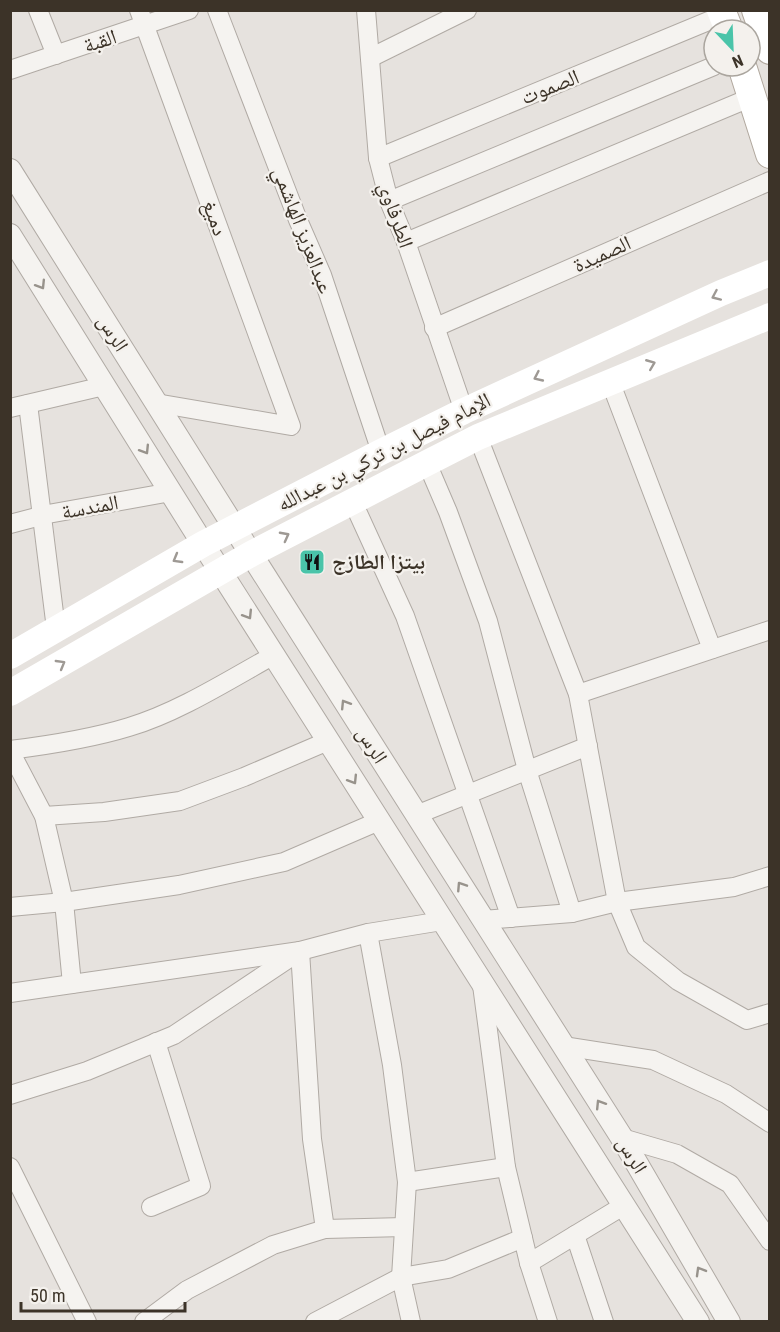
<svg xmlns="http://www.w3.org/2000/svg" width="780" height="1332" font-family="'Roboto Condensed','Noto Naskh Arabic',sans-serif">
<style>
.lines{fill:none;stroke-linecap:round;stroke-linejoin:round}
.minor-casing{stroke:#b0aaa4;stroke-width:20}
.tertiary-casing{stroke:#b0aaa4;stroke-width:24}
.primary-casing{stroke:#b1a89e;stroke-width:30}
.minor{stroke:#f5f3f0;stroke-width:18}
.tertiary{stroke:#f5f3f0;stroke-width:22}
.secondary{stroke:#fff;stroke-width:26}
.primary{stroke:#fff;stroke-width:28}
.oneway{stroke:#98938c}
.oneway2{stroke:#9e9994}
.labels{text-anchor:middle;stroke-width:4.5;stroke-linejoin:round;paint-order:stroke}
.street-label{font-size:21px;fill:#3c3328;stroke:#f4f1ed}
.poi-label{font-size:21px;font-weight:bold;fill:#3c3328;stroke:#f4f1ed;text-anchor:start}
</style>
<rect width="100%" height="100%" fill="#e6e2de"/>
<g class="lines">
<g class="minor-casing">
<g id="minor">
<path d="M38,10L56,55"/>
<path d="M139,10L291,426L156,403"/>
<path d="M217,10L298,220L322,275L381,452"/>
<path d="M366,10L378,158L389,201L406,242L464,411"/>
<path d="M370,58L467,10"/>
<path d="M10,70L189,10"/>
<path d="M378,158L723,15"/>
<path d="M389,201L714,66"/>
<path d="M406,242L752,97"/>
<path d="M434,328L770,181"/>
<path d="M610,381L712,649"/>
<path d="M28,404L56,629"/>
<path d="M10,408L104,386"/>
<path d="M478,437L578,694L617,902L636,947L678,981L747,1020L770,1013"/>
<path d="M427,463L448,512L488,621L527,770L572,913"/>
<path d="M352,500L405,616L511,918"/>
<path d="M10,524L48,514L171,492"/>
<path d="M578,694L770,630"/>
<path d="M10,750C50,745 90,739 129,727C177,713 229,680 274,655"/>
<path d="M10,751L44,816L64,902L72,984"/>
<path d="M416,815L588,746"/>
<path d="M44,816L104,812L180,801L244,777L328,741"/>
<path d="M10,907L64,902L179,885L284,862L379,821"/>
<path d="M483,920L572,913L617,902L734,887L770,876"/>
<path d="M368,933L392,1065L407,1182L401,1277L411,1322"/>
<path d="M482,985L506,1167L529,1263L548,1322"/>
<path d="M10,993L300,951L312,1139L325,1229"/>
<path d="M563,1046L653,1060L726,1094L770,1123"/>
<path d="M10,1095L87,1071L174,1035L300,951L368,933L442,921"/>
<path d="M622,1138L677,1154L730,1184L770,1241"/>
<path d="M10,1167L87,1322"/>
<path d="M407,1182L506,1167"/>
<path d="M151,1207L201,1186L156,1042"/>
<path d="M575,1235L604,1322"/>
<path d="M529,1263L623,1206"/>
<path d="M144,1322L187,1290L273,1245L325,1229L404,1227"/>
<path d="M315,1322L401,1277L448,1269L523,1238"/>
</g>
</g>
<g class="tertiary-casing">
<g id="tertiary">
<path d="M10,170L251,554L622,1138L729,1322"/>
<path d="M10,235L203,544L698,1322"/>
</g>
</g>
<g class="primary-casing">
<g id="primary">
<path d="M721,10L729,30"/>
<path d="M756,10L770,50"/>
<path d="M742,66L770,154"/>
</g>
</g>
<use href="#minor" class="minor"/>
<use href="#tertiary" class="tertiary"/>
<g class="secondary">
<path d="M10,656L203,544L381,452L464,411L721,293L770,273"/>
<path d="M10,693L251,554L427,463L478,437L770,316"/>
</g>
<use href="#primary" class="primary"/>
</g>
<defs><path id="oneway-chevron" d="M-2-3.5L2.5 0L-2 3.5" fill="none" stroke-width="1.6" stroke-linecap="round" stroke-linejoin="round" transform="scale(1.5)"/></defs>
<g class="oneway">
<use href="#oneway-chevron" transform="translate(41 285) rotate(58)"/>
<use href="#oneway-chevron" transform="translate(145 450) rotate(58)"/>
<use href="#oneway-chevron" transform="translate(248 615) rotate(58)"/>
<use href="#oneway-chevron" transform="translate(345 704) rotate(-122)"/>
<use href="#oneway-chevron" transform="translate(353 780) rotate(58)"/>
<use href="#oneway-chevron" transform="translate(461 886) rotate(-123)"/>
<use href="#oneway-chevron" transform="translate(600 1104) rotate(-122)"/>
<use href="#oneway-chevron" transform="translate(700 1271) rotate(-120)"/>
</g>
<g class="oneway2">
<use href="#oneway-chevron" transform="translate(716 296) rotate(156)"/>
<use href="#oneway-chevron" transform="translate(651 364) rotate(-22)"/>
<use href="#oneway-chevron" transform="translate(538 377) rotate(155)"/>
<use href="#oneway-chevron" transform="translate(285 536) rotate(-28)"/>
<use href="#oneway-chevron" transform="translate(177 559) rotate(150)"/>
<use href="#oneway-chevron" transform="translate(61 664) rotate(-30)"/>
</g>
<defs>
<g id="restaurant-square" transform="scale(1.35)"><rect x="-9" y="-9" width="18" height="18" rx="4" fill="#4ac4a9" stroke="#f4f1ed"/><path d="M-5-6h1v4h1v-4h1v4h1v-4h1v5L-1.5 .5V6h-2V.5L-5-1ZM5-6V6H3V1.5H1.5Q1.5-4 5-6Z" fill="#111"/></g>
</defs>
<g fill-rule="evenodd">
<use href="#restaurant-square" x="312" y="562"/>
</g>
<g class="labels">
<g class="street-label">
<text transform="translate(100 41) rotate(-18)" y="7">القبة</text>
<text transform="translate(550 87) rotate(-22)" y="7">الصموت</text>
<text transform="translate(396 215) rotate(71)" y="7">الطرفاوي</text>
<text transform="translate(215 218) rotate(70)" y="7">دميغ</text>
<text transform="translate(303 230) rotate(69)" y="7">عبدالعزيز الهاشمي</text>
<text transform="translate(602 254) rotate(-24)" y="7">الصميدة</text>
<text transform="translate(113 333) rotate(58)" y="7">الرس</text>
<text transform="translate(384 452) rotate(-27)" y="7">الإمام فيصل بن تركي بن عبدالله</text>
<text transform="translate(90 507) rotate(-10)" y="7">المندسة</text>
<text transform="translate(372 745) rotate(58)" y="7">الرس</text>
<text transform="translate(632 1155) rotate(59)" y="7">الرس</text>
</g>
<g class="poi-label">
<text x="332" y="569">بيتزا الطازج</text>
</g>
</g>
<rect width="780" height="1332" fill="none" stroke="#3c3328" stroke-width="24"/>
<g transform="translate(732 48) rotate(157)"><circle r="28" fill="#f4f1ed" stroke="#aaa59e" stroke-width="1.5"/>
<path d="M0-4.5L10 22L0 15L-10 22Z" fill="#4ac4a9"/>
<text y="-9" font-size="16" font-weight="bold" text-anchor="middle" fill="#3c3328">N</text>
</g>
<path d="M21 1302v9h164v-9" fill="none" stroke="#3c3328" stroke-width="3"/>
<text x="30" y="1302" font-size="18" fill="#3c3328" stroke="#f4f1ed" stroke-width="4.5" paint-order="stroke">50 m</text>
</svg>
